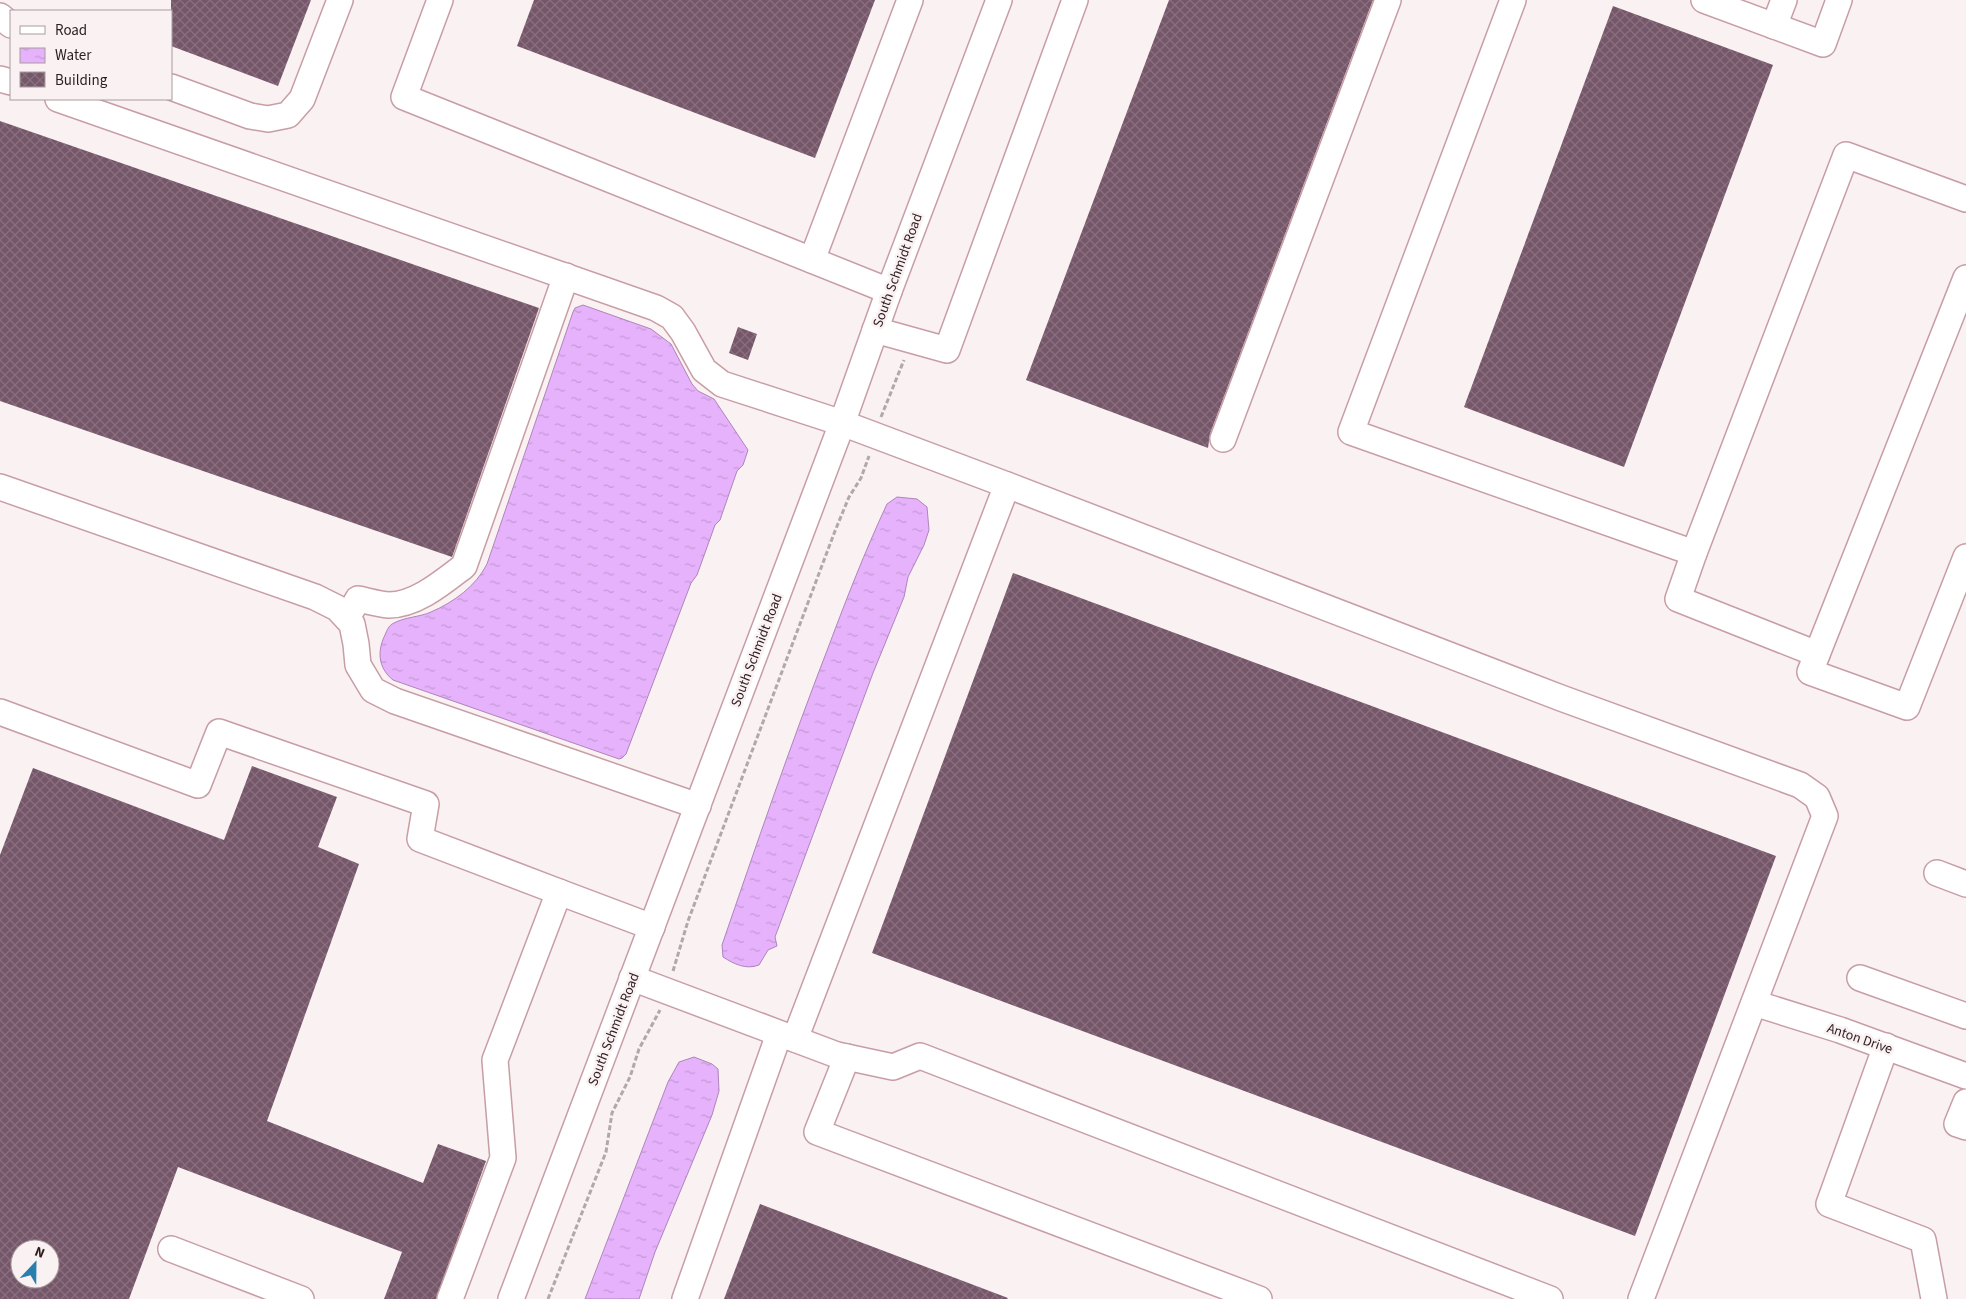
<svg xmlns="http://www.w3.org/2000/svg" width="1966" height="1299" font-family="'Source Sans 3',sans-serif">
<style>
.water{fill:url(#water-ripples);stroke:#ae85b9}
.building{fill:url(#building-cross-hatch);fill-rule:evenodd}
.lines{fill:none;stroke-linecap:round;stroke-linejoin:round}
.minor-casing{stroke:#c79ea5;stroke-width:28}
.path{stroke:#b3a8a9;stroke-width:3;stroke-dasharray:5 2.5;stroke-linecap:butt}
.minor{stroke:#fff;stroke-width:25}
.labels{text-anchor:middle;stroke-width:5;stroke-linejoin:round;paint-order:stroke}
.street-label{font-size:14px;fill:#2c1d1f;stroke:#faf1f2}
</style>
<defs>
<pattern id="water-ripples" width="26" height="14" patternUnits="userSpaceOnUse" patternTransform="scale(1.25)"><rect width="26" height="14" fill="#e5b2fb"/><path d="M2 4q2-2 4 0t4 0M15 11q2-2 4 0t4 0" fill="none" stroke="#c599d7"/></pattern>
<pattern id="building-cross-hatch" width="8" height="8" patternUnits="userSpaceOnUse" patternTransform="scale(1.25)"><rect width="8" height="8" fill="#76576a"/><path d="M0 0l8 8M0 8l8-8" fill="none" stroke="#88707e"/></pattern>
</defs>
<rect width="100%" height="100%" fill="#faf1f2"/>
<g class="water">
<path d="M583,305L651,329L671,344L692,384L698,391L714,399L748,450L743,465L737,471L720,520L715,525L697,575L691,583L626,754L622,758L619,759L393,680C378,668 377,651 385,635C387,630 389,625 394,623C405,617 420,617 431,612C454,602 476,586 487,564L573,312L575,308Z"/>
<path d="M897,497L917,499L927,507L929,530L924,545L908,577L904,597L873,673L775,937L777,946L768,950L759,965C746,970 734,964 723,957L722,945C756,846 790,746 828,648C846,600 865,551 887,504Z"/>
<path d="M694,1057L712,1064L718,1069L719,1091L712,1115L655,1252L639,1299H585L668,1082L679,1062Z"/>
</g>
<g class="building">
<path d="M171,0H311L278,86L171,46Z"/>
<path d="M534,0H875L815,158L517,46Z"/>
<path d="M1169,0H1373L1210,434L1208,448L1026,380Z"/>
<path d="M1613,6L1773,65L1624,467L1464,407Z"/>
<path d="M0,121L539,308L452,557L0,401Z"/>
<path d="M738,327L757,334L748,360L729,353Z"/>
<path d="M1013,573L1776,856L1635,1236L872,953Z"/>
<path d="M252,766L337,797L318,847L359,864L267,1121L423,1183L438,1144L486,1161L436,1299H384L402,1252L178,1167L129,1299H0V855L33,768L224,840ZM20,1249H50V1279H20Z"/>
<path d="M760,1204L1008,1298L1007,1299H724Z"/>
</g>
<g class="lines">
<g class="minor-casing">
<g id="minor">
<path d="M440,0L404,97L889,291"/>
<path d="M1513,0L1351,432L1694,553L1846,155L1966,199"/>
<path d="M1704,0L1823,44L1839,0"/>
<path d="M0,16L11,25"/>
<path d="M1774,26L1784,0"/>
<path d="M0,79L11,82"/>
<path d="M171,87L250,116L268,119L288,115L302,99L340,0"/>
<path d="M58,99L656,308L672,317L683,332L704,370L722,384L842,423L1007,485L795,1039"/>
<path d="M812,260L910,0"/>
<path d="M1966,278L1810,672L1907,707L1966,557"/>
<path d="M875,330L947,350L1075,0"/>
<path d="M1223,439L1388,0"/>
<path d="M1007,485L1561,698L1800,785L1817,797L1825,816L1641,1299"/>
<path d="M0,487L315,597L337,608L352,624L356,644L358,665L373,690L395,701L698,806"/>
<path d="M1694,553L1678,599L1817,654"/>
<path d="M347,618L358,599C368,601 378,604 389,605C416,605 443,582 464,566L566,276"/>
<path d="M0,712L198,785L219,732L426,804L420,839L559,892L495,1060L503,1158L450,1299"/>
<path d="M1937,873L1966,884"/>
<path d="M559,892L652,927"/>
<path d="M632,978L837,1055L893,1067L920,1056L1550,1299"/>
<path d="M1860,978L1966,1016"/>
<path d="M1754,1003L1840,1030L1966,1076"/>
<path d="M1886,1046L1829,1204L1923,1240L1934,1299"/>
<path d="M847,1057L817,1132L1259,1299"/>
<path d="M1966,1102L1957,1124L1966,1127"/>
<path d="M171,1249L301,1299"/>
<path d="M511,1299L840,429L889,291L999,0"/>
<path d="M685,1299L779,1034"/>
</g>
</g>
<g class="path">
<path d="M881,417L904,360"/>
<path d="M673,971L688,921L835,531L849,497L861,478L869,456"/>
<path d="M548,1299L606,1152L612,1113L630,1077L639,1049L660,1010"/>
</g>
<use href="#minor" class="minor"/>
</g>
<g class="labels">
<g class="street-label">
<text transform="translate(897 270) rotate(-70)" y="5">South Schmidt Road</text>
<text transform="translate(756 650) rotate(-69)" y="5">South Schmidt Road</text>
<text transform="translate(613 1029) rotate(-69)" y="5">South Schmidt Road</text>
<text transform="translate(1860 1038) rotate(19)" y="5">Anton Drive</text>
</g>
</g>
<rect x="10" y="10" width="162" height="90" fill="#faf1f2" stroke="#a89c9e"/>
<rect x="20" y="26" width="25" height="8" fill="#ffffff" stroke="#a89c9e"/>
<text x="55" y="35" font-size="15" fill="#2c1d1f">Road</text>
<rect x="20" y="48" width="25" height="15" fill="url(#water-ripples)" stroke="#a89c9e"/>
<text x="55" y="60" font-size="15" fill="#2c1d1f">Water</text>
<rect x="20" y="72" width="25" height="15" fill="url(#building-cross-hatch)" stroke="#a89c9e"/>
<text x="55" y="85" font-size="15" fill="#2c1d1f">Building</text>
<g transform="translate(35 1264) rotate(22)"><circle r="24" fill="#faf1f2" stroke="#a89c9e"/>
<path d="M0-4L9 19L0 12L-9 19Z" fill="#297fae"/>
<text y="-8" font-size="14" font-weight="bold" text-anchor="middle" fill="#2c1d1f">N</text>
</g>
</svg>
